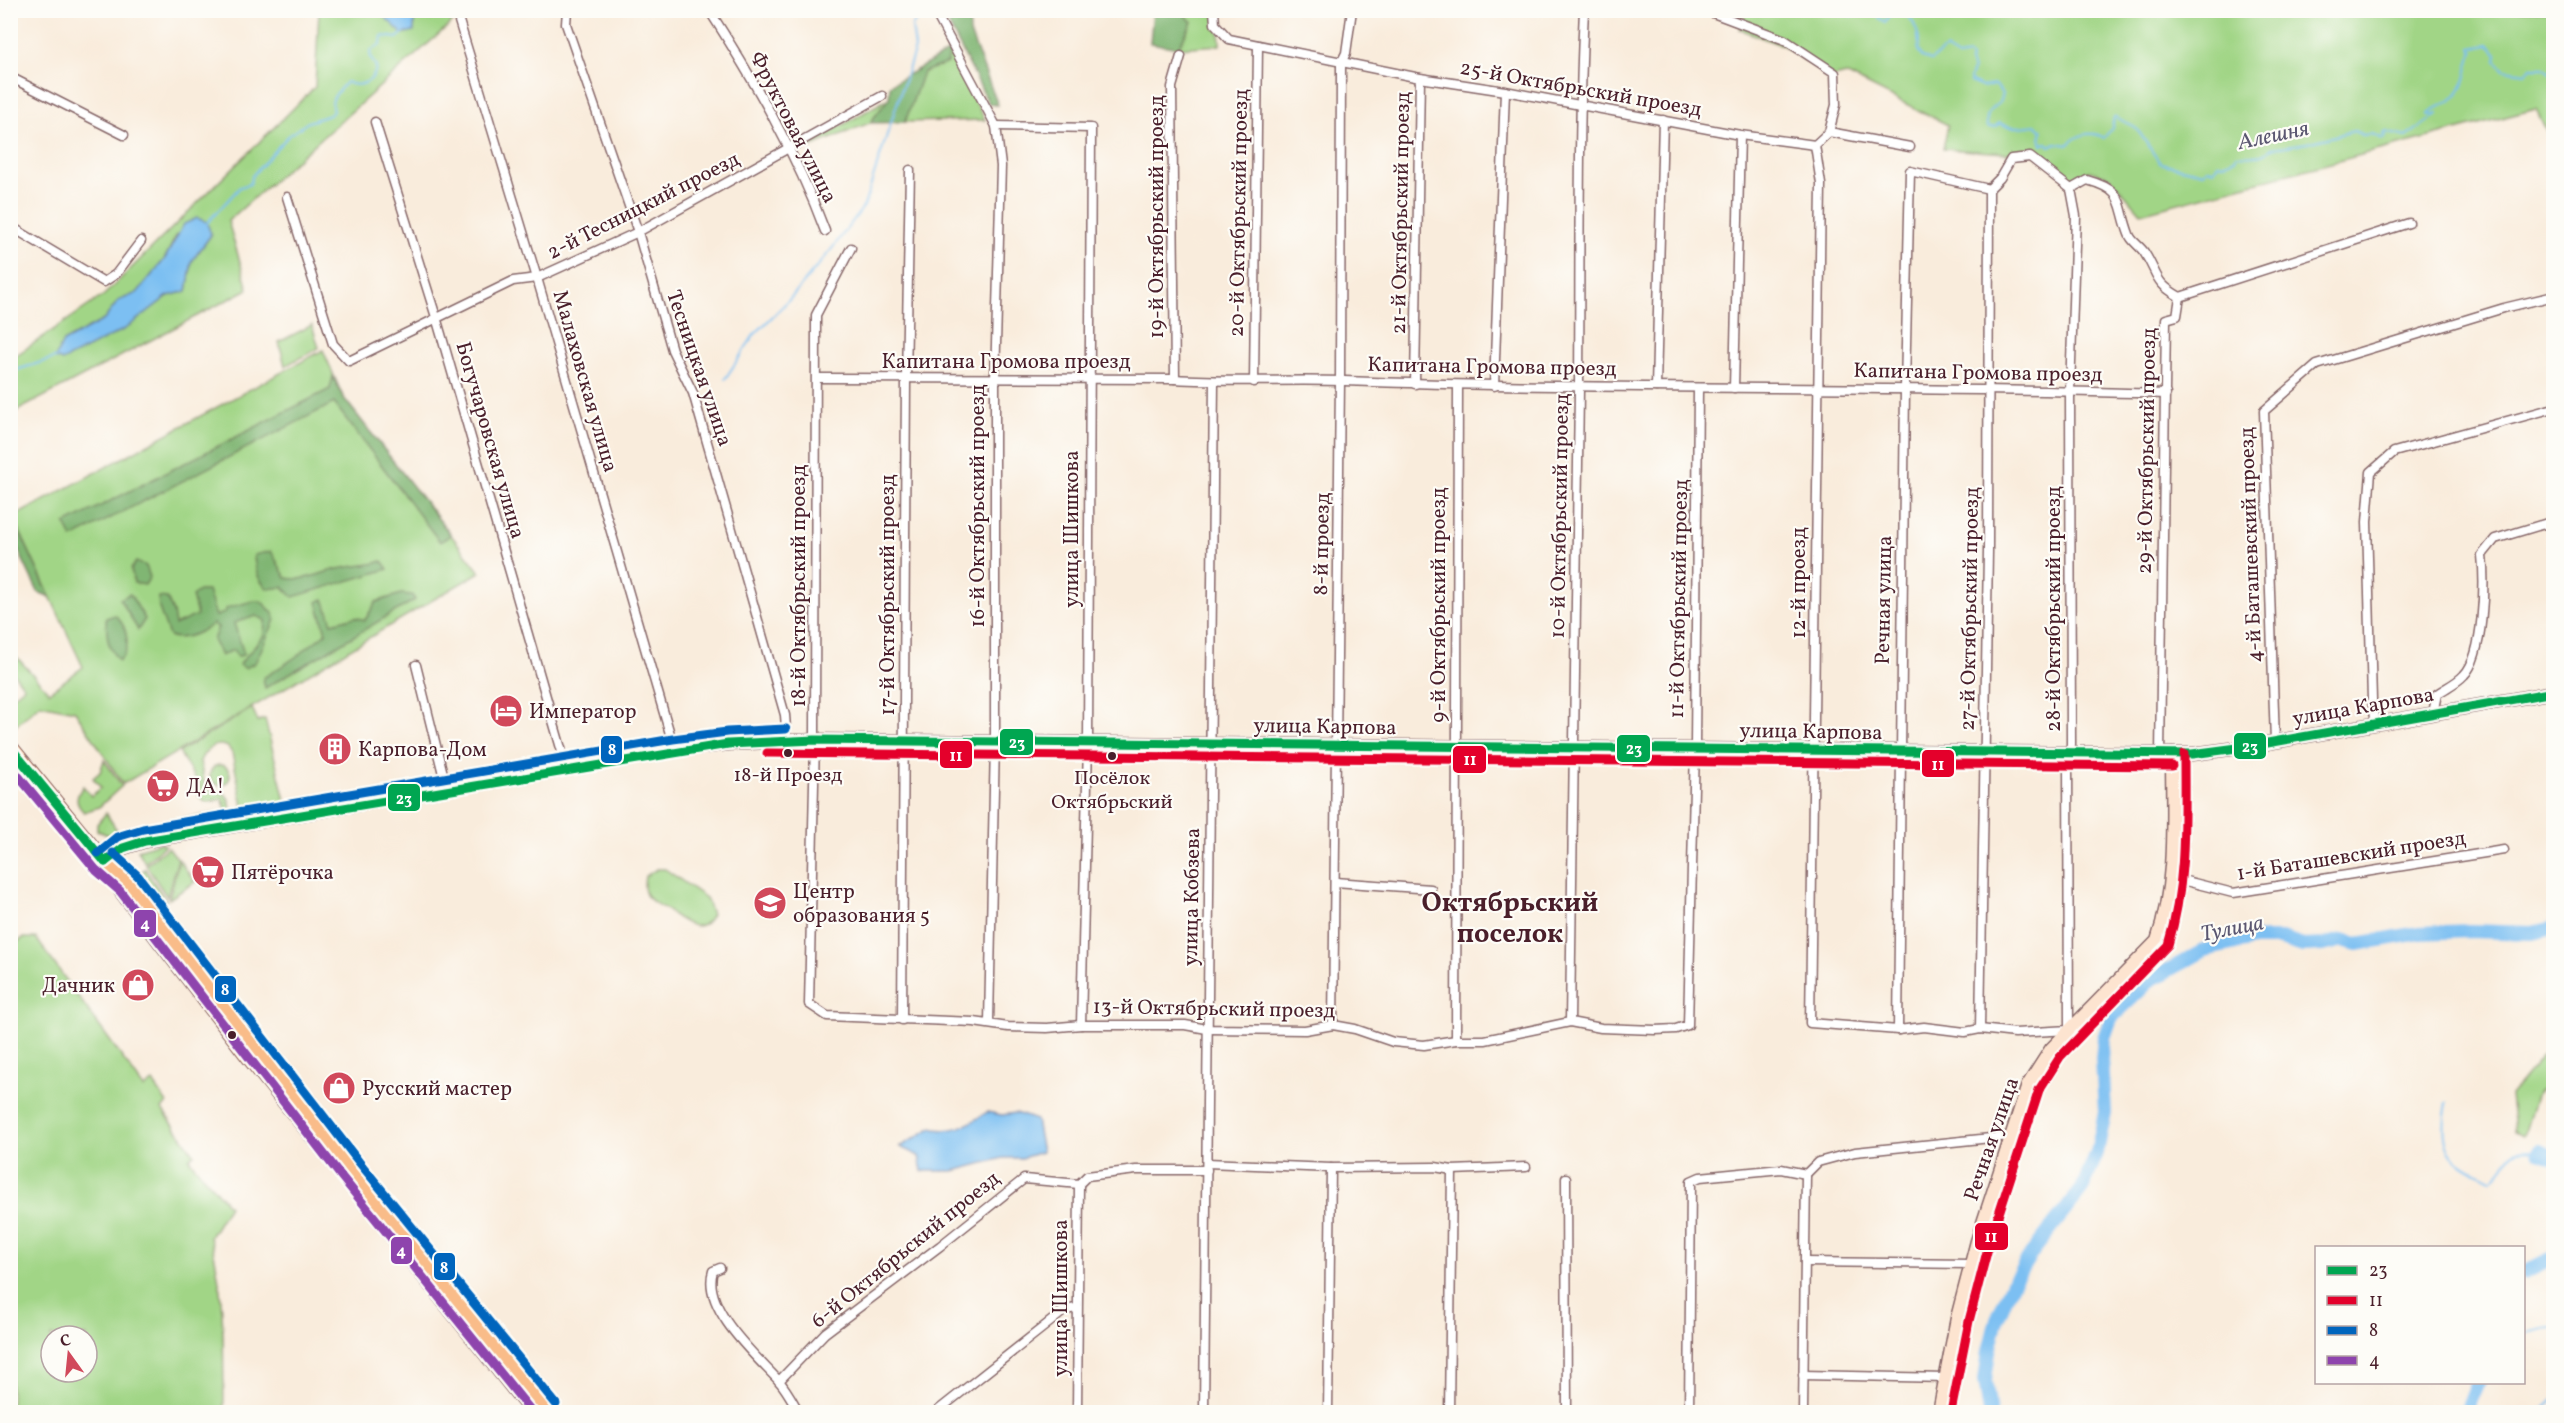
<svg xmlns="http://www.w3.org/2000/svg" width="2564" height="1423" font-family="Vollkorn,serif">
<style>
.green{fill:#a1d586;stroke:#767a58;stroke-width:1.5;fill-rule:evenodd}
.forest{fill:#80b673;stroke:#656a4f;stroke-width:1.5}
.water{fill:#7bbff2;stroke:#626f8e;stroke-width:1.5}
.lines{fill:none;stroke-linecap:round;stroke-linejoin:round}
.stream{stroke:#7bbff2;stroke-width:2}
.river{stroke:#7bbff2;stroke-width:14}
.street-casing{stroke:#876769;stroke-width:11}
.secondary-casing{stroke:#876769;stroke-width:15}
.primary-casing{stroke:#876769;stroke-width:16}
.street{stroke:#fff;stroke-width:8}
.secondary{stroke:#fde4d0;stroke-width:12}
.primary{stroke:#f9bc89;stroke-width:14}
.bus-1-casing{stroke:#fdfcf7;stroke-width:14}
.bus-2-casing{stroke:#fdfcf7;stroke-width:14}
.bus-3-casing{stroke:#fdfcf7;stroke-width:14}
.bus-4-casing{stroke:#fdfcf7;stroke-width:14}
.bus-1{stroke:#00a651;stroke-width:9}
.bus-2{stroke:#e4002b;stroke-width:9}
.bus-3{stroke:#0065bd;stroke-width:9}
.bus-4{stroke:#8e44ad;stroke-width:9}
.bus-dot{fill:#4a1f2b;stroke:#fdfcf7;stroke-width:2}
.labels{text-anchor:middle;stroke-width:4.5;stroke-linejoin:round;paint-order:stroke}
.bus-label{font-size:20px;fill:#4a1f2b;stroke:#fdfcf7}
.street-label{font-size:21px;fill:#4a1f2b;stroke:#fdfcf7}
.poi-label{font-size:21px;fill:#4a1f2b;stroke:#fdfcf7;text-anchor:start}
.water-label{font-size:22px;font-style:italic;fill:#5b5771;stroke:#fdfcf7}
.district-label{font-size:27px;font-weight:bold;fill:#4a1f2b;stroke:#fdfcf7}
.line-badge{stroke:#fdfcf7;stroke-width:2}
.badge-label{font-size:16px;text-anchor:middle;font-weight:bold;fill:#fff}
</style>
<rect width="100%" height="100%" fill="#fdfcf7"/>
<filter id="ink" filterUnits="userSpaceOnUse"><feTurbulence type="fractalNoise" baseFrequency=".0167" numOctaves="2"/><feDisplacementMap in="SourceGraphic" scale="12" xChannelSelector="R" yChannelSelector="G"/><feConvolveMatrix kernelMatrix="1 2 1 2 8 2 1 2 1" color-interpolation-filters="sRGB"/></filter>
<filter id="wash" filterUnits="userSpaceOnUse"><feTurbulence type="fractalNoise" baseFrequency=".008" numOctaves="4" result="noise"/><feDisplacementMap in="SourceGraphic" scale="24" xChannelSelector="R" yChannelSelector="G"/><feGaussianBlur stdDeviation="1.35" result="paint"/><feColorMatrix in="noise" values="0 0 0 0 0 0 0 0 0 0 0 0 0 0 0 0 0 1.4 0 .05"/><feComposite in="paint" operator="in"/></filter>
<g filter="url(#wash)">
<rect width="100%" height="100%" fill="#f9ecdc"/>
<g class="green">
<path d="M1747,10L2553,11V145L2536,109L2141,213L2110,177L2089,171L2073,180L2033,151L2008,153L1943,149L1948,125L1846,74L1831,78L1784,46L1739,29Z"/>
<path d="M319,11H381L384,17L419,11H465L228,221L248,289L11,414V359L104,295L315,87ZM177,234L211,235L192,261L187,291L168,296L146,311L63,342L104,320L118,301L137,293L164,260Z"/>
<path d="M1181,11H1218L1220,45L1178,48L1192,22Z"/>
<path d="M949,51L985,120L905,122L923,72L948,63Z"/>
<path d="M889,98L870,123L795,153Z"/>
<path d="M312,325L319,348L285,366L279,342Z"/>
<path d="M323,350L343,397L480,572L123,784L75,711L40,704L13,728L11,727V698L24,687L11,670L10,650L49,692L83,667L13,517Z"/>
<path d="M252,708L258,721L265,719L286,804L244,811L232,753L228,747C215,741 205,750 200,761L205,786H209L211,792C224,791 229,794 231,808L227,812L222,799L206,802L201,799L196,789L200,787L179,752Z"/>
<path d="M104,760L122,786L99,807L84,812C74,803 76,796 83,786L91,796L101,788L93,778L100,772Z"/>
<circle cx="220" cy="775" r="10"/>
<path d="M106,813L118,832L149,825V828C133,834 114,841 97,830V824Z"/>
<path d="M217,813L214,822L168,828L164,824L166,821Z"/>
<path d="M159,843L165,845L145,863L138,850Z"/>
<path d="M168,847L178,859L167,897L146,865Z"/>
<path d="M179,860L195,882L169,899V898Z"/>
<path d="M145,869L166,901L159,903L152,899L137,876Z"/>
<path d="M657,869H665L706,898L712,914C701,939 680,919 665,909C659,905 650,901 646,895C643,888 644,883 645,876Z"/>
<path d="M23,938H36L144,1088L153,1082L167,1103L162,1109L194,1154L189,1159L229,1206L210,1237C226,1295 223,1354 224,1412H11L10,948ZM51,1336H87V1372H51Z"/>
<path d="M2553,1049V1079L2537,1093L2524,1135L2514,1131L2510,1095L2543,1055Z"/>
</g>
<g class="forest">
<path d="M942,11H969L970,33L998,105L989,104Z"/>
<path d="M1153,11H1181L1192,22L1178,48L1150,43Z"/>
<path d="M949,51L948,63L923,72L905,122L870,123L889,98L890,85Z"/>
<path d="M333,376L343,397L451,535L440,542L334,403L72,538L65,524L330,389Z"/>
<path d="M13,517L50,597L38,592L11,535Z"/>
<path d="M271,551L286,578C307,582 323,571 343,568C357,565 369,566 382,561L388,569L293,597L283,587L268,589C257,580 255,569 254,555Z"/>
<path d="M136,562L146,566L150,577L145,585L134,583L131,569Z"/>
<path d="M199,591H208L216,616L224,613L227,608L253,601H261L273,613L275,620L255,663L245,668L239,665L264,635L265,620L256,616L234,623L244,654L238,657L233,650L221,656L213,640L218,627L213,624C202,632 183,642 169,636L159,608L158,597L167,598L173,612L175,625L197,615L192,596Z"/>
<path d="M130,594L145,619L138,630L120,599Z"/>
<path d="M401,594L412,595L415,600L265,688L263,678L293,659L326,633L317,602L324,599L332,623L355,617L365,620L376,602Z"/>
<path d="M115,615C128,626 132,650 119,661C107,648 107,636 106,618Z"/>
</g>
<g class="water">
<path d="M381,11H419L414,13V31L402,34C396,26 385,20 381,11Z"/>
<path d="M197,218L207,222L211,235L192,261L187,291L168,296L125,329L62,361L55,358L63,342L104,320L118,301L137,293L164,260L184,224Z"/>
<path d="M987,1112L1002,1115L1016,1113L1036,1120L1042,1152L1022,1158H1003L954,1171H922L919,1156L900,1147L931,1128C951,1134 971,1124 987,1112Z"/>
</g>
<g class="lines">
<g class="stream">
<path d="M1843,10L1851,16L1858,12L1878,13L1879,18L1885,22L1892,12C1912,8 1921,34 1918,50L1922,57L1931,60L1945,49L1958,57L1968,55L1971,58L1970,62L1973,70L1970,78L1971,82L1982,87L1996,85L2002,94L1999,103C1990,108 1984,117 1988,127H1995L1999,123C2011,129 2022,127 2036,125L2042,131L2040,138L2042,144L2047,143L2050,146L2056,143L2068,145C2077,134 2092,130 2104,138L2112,128L2114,117H2116L2137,129L2160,163L2203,173L2207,168L2214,170L2218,163L2223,164L2235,159L2236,155L2256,156L2265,153L2272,148L2308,143L2354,131L2363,135L2372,134L2383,139L2386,136L2384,134L2386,132L2406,137L2438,114L2429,115L2430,112C2438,107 2448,103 2455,97C2468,86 2465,66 2473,52L2471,48L2489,45L2497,54L2496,61L2504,70L2526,73L2530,68H2544L2554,75"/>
<path d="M206,224L240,187L250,184L252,176L288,136L308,122L330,115L333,111C329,98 338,92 346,82C360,89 376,81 376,66L371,59L370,51L381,44L382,36L397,38L403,33"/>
<path d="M10,372L58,357"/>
<path d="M725,379L754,335L789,300L831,250L864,206L915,48L912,26L924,11"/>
<path d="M2447,1103C2438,1148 2450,1163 2492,1179C2516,1163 2499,1146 2539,1151"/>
<path d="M2524,1332C2534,1334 2543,1327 2554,1328"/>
<path d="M2541,1412L2554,1400"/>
</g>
<g class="river">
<path d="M2539,1151L2554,1157"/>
<path d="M2524,1272L2554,1257"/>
<path d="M1990,1412L1985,1380L1989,1351L1997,1319L2013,1282L2034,1250L2082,1189L2097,1153L2105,1112L2102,1059L2104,1038L2111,1018L2152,979L2205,950L2254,939H2281L2303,946L2323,945L2343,940L2357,944L2419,933L2470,931L2532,933L2554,928"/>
<path d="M2466,1412L2478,1382"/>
</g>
</g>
</g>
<g filter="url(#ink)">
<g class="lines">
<g class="street-casing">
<g id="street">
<path d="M567,10L566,24L638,232L672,350L693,393L785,715L787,741"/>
<path d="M709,10C754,80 796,153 825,231"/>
<path d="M934,10L996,126L1001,166L995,380V742L989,1022"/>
<path d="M1214,10L1215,24L1229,39L1420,78L1505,91L1740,135L1815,145"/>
<path d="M1705,10L1785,40L1835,73L1836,105L1829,132L1815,145"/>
<path d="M459,21L537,278L675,751"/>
<path d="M10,77L124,135"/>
<path d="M375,122L436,317L567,769"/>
<path d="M996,126L1091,128L1088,744L1081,1025"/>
<path d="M1829,132L1910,147"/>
<path d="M1815,145L1821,184L1810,1023L1898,1030L1924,1027L1965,1032L1980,1029L2015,1033L2069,1030L2068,761L2071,744L2070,391L2076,216L2071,189"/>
<path d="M1989,189L2000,178L2011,159L2030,157L2071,189"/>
<path d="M2071,189L2087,180C2126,191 2117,202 2129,234C2131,241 2139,245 2144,252C2159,275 2153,282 2180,297"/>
<path d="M287,197L333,344L349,361L513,281L537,278L638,232L882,96"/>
<path d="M10,226L104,282L116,274L141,241"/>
<path d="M851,248L816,315L815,740L809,1004L827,1016L974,1022L1008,1027L1047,1028L1081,1025H1185L1207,1029L1305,1030L1333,1025L1355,1029L1393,1042L1424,1045L1456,1040H1485L1570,1022L1601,1028L1655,1030L1676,1029L1688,1025L1695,748L1698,388"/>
<path d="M2180,297L2409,223"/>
<path d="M817,378L1175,379C1232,383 1288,379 1344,381C1618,391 1892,385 2166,394"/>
<path d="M1175,379L1172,87L1181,56"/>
<path d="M1254,382L1258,45"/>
<path d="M1415,384L1420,78"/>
<path d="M1494,386L1505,91"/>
<path d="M1656,387L1663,120"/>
<path d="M1734,388L1740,135"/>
<path d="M416,665L447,790"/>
<path d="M2433,713L2437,694C2445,688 2457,683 2464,675C2484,655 2485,582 2482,555L2495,539L2554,521"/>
<path d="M2376,723L2372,700L2367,522L2371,472L2394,452L2554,408"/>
<path d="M2275,742L2264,411L2317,365L2504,308L2554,296"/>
<path d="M2160,755L2166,319L2177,316L2180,297"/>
<path d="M2170,877L2233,893L2504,850"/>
<path d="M1335,882L1431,889"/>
<path d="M902,1020L906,379L910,170"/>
<path d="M1570,1022C1572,811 1577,599 1579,387C1580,261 1578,136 1584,10"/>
<path d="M1333,1025L1340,381L1341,63L1346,53L1352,10"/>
<path d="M1980,1029L1988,551L1989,189"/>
<path d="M1898,1030L1905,388L1910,171L1989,189"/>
<path d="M1456,1040L1458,385"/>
<path d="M1207,1163L1331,1168L1435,1167L1452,1170L1526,1167"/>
<path d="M1566,1178L1567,1412"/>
<path d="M1805,1262L1971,1264"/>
<path d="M720,1268L713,1271C701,1308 757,1357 779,1381C787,1390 793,1402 799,1412"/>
<path d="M1803,1375L1946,1378"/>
<path d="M779,1381L825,1333L940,1246L1024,1179L1079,1184L1087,1176L1136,1170H1207"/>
<path d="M936,1412L1065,1310L1076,1308"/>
<path d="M1077,1412L1079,1184"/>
<path d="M1204,1412L1214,381"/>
<path d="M1328,1412L1331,1168"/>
<path d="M1449,1412L1452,1170"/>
<path d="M1689,1412L1691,1181L1700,1177L1781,1169L1806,1174L1818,1162L1855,1152L2010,1136"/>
<path d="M1803,1412L1806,1174"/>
</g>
</g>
<g class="secondary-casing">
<g id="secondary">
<path d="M105,862L123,848L145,841L675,751L728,744L815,740L2192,754L2245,747L2554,692"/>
<path d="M1939,1412L1957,1318L1977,1241L2028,1085L2051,1049L2157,941C2177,882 2172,816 2172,754"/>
</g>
</g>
<g class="primary-casing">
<g id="primary">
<path d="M10,746L105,862L129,883L350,1169L547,1412"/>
<path d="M109,870L120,890L249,1058L532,1412"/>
</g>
</g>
<use href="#street" class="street"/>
<use href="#secondary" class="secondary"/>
<use href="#primary" class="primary"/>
<g class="bus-1-casing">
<g id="bus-1">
<path d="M10,747L105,862"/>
<path d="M105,862L123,848L145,841L728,744L815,740L2192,754L2245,747L2554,692"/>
</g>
</g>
<g class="bus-2-casing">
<g id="bus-2">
<path d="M767,753L2172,766"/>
<path d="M1951,1412L1969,1321L1989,1244L2039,1090L2060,1057L2168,945C2187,883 2184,819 2184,754"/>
</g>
</g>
<g class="bus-3-casing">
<g id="bus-3">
<path d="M98,853L117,837L143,829L673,739L727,732L786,729"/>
<path d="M113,853L138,876L359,1162L556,1404"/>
</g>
</g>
<g class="bus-4-casing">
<path id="bus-4" d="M10,766L96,870L120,891L341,1176L532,1412"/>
</g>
<use href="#bus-1" class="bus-1"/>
<use href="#bus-2" class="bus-2"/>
<use href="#bus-3" class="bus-3"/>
<use href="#bus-4" class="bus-4"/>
</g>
</g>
<defs>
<g id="hotel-disc" transform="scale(1.725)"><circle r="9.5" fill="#d1495b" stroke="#fdfcf7"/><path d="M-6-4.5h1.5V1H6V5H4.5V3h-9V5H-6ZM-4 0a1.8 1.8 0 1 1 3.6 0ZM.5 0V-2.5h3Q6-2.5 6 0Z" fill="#fff"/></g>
<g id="building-disc" transform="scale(1.725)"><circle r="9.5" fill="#d1495b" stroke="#fdfcf7"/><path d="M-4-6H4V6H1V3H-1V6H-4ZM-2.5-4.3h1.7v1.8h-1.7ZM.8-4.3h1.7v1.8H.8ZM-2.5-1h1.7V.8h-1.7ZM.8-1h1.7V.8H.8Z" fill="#fff"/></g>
<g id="supermarket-disc" transform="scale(1.725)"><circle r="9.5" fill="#d1495b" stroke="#fdfcf7"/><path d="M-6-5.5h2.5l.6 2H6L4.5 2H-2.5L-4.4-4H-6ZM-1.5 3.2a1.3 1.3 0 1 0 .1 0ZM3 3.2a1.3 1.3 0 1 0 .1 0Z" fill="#fff"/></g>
<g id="school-disc" transform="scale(1.725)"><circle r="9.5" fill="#d1495b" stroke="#fdfcf7"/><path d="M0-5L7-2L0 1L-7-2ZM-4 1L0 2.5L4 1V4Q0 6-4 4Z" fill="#fff"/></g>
<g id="shop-disc" transform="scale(1.725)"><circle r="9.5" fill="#d1495b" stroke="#fdfcf7"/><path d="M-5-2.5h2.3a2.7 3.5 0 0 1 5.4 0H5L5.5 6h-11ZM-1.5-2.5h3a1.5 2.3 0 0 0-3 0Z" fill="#fff"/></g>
</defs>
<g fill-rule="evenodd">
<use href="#hotel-disc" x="506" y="711"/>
<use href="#building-disc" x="335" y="749"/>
<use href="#supermarket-disc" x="163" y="786"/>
<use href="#supermarket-disc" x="208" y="872"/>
<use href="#school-disc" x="770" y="903"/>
<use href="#shop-disc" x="138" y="985"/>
<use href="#shop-disc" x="339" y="1088"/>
</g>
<g class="bus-dot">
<circle cx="788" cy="753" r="5"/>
<circle cx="1112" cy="756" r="5"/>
<circle cx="232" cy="1035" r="5"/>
</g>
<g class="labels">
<g class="bus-label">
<text x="788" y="781">18-й Проезд</text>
<text x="1112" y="784">Посёлок<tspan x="1112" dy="24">Октябрьский</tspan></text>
</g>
<g class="street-label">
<text transform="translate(1581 88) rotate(10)" y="7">25-й Октябрьский проезд</text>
<text transform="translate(794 127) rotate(63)" y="7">Фруктовая улица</text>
<text transform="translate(643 205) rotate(-27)" y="7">2-й Тесницкий проезд</text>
<text transform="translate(1238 213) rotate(-89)" y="7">20-й Октябрьский проезд</text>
<text transform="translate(1400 213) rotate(-89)" y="7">21-й Октябрьский проезд</text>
<text transform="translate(1156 217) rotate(-90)" y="7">19-й Октябрьский проезд</text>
<text x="1006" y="368">Капитана Громова проезд</text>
<text transform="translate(1492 366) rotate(1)" y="7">Капитана Громова проезд</text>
<text transform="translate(700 368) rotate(71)" y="7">Тесницкая улица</text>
<text transform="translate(1978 372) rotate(1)" y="7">Капитана Громова проезд</text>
<text transform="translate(586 381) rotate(74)" y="7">Малаховская улица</text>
<text transform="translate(491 440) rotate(74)" y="7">Богучаровская улица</text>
<text transform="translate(2146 451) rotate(-89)" y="7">29-й Октябрьский проезд</text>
<text transform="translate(977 506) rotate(-90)" y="7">16-й Октябрьский проезд</text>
<text transform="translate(1559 516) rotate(-89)" y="7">10-й Октябрьский проезд</text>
<text transform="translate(1071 529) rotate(-90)" y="7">улица Шишкова</text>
<text transform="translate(1321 544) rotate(-89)" y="7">8-й проезд</text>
<text transform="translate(2250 545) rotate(-92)" y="7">4-й Баташевский проезд</text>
<text transform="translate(1798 583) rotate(-90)" y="7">12-й проезд</text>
<text transform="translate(798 586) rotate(-90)" y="7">18-й Октябрьский проезд</text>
<text transform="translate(887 595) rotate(-90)" y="7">17-й Октябрьский проезд</text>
<text transform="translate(1678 599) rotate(-89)" y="7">11-й Октябрьский проезд</text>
<text transform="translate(1883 600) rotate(-89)" y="7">Речная улица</text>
<text transform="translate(1438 605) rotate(-90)" y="7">9-й Октябрьский проезд</text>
<text transform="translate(1969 609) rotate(-89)" y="7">27-й Октябрьский проезд</text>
<text transform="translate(2053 609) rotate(-90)" y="7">28-й Октябрьский проезд</text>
<text transform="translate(2363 706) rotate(-10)" y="7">улица Карпова</text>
<text transform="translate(1325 726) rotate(1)" y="7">улица Карпова</text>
<text transform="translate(1811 731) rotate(1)" y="7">улица Карпова</text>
<text transform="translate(2351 855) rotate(-9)" y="7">1-й Баташевский проезд</text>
<text transform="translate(1191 897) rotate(-89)" y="7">улица Кобзева</text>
<text transform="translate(1214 1008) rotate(1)" y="7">13-й Октябрьский проезд</text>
<text transform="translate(1991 1139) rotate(-71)" y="7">Речная улица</text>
<text transform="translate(905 1249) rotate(-39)" y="7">6-й Октябрьский проезд</text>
<text transform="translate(1060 1298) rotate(-90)" y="7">улица Шишкова</text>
</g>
<g class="poi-label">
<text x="529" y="718">Император</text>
<text x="358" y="756">Карпова-Дом</text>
<text x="186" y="793">ДА!</text>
<text x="231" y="879">Пятёрочка</text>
<text x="793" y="898">Центр<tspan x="793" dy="24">образования 5</tspan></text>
<text x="115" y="992" text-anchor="end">Дачник</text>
<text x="362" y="1095">Русский мастер</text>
</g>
<g class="water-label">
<text transform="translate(2273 134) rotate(-12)" y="8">Алешня</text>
<text transform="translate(2232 927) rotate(-11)" y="8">Тулица</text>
</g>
<g class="district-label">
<text x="1510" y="911">Октябрьский<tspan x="1510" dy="31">поселок</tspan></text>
</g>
</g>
<g class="line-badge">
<rect x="999" y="728" width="35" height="28" rx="6" fill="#00a651"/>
<rect x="2233" y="732" width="34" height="28" rx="6" fill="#00a651"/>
<rect x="1616" y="734" width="35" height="29" rx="6" fill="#00a651"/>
<rect x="600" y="735" width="23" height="29" rx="6" fill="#0065bd"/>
<rect x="939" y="740" width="34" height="29" rx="6" fill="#e4002b"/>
<rect x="1452" y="745" width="35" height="29" rx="6" fill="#e4002b"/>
<rect x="1921" y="749" width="34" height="29" rx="6" fill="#e4002b"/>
<rect x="387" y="783" width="34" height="29" rx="6" fill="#00a651"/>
<rect x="133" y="909" width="24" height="29" rx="6" fill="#8e44ad"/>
<rect x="214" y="975" width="23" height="28" rx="6" fill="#0065bd"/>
<rect x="1974" y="1222" width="35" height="29" rx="6" fill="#e4002b"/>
<rect x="390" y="1236" width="23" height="29" rx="6" fill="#8e44ad"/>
<rect x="433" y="1252" width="23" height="29" rx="6" fill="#0065bd"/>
</g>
<g class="badge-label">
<text x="1017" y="748">23</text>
<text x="2250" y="752">23</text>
<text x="1634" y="754">23</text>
<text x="612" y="755">8</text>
<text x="956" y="761">11</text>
<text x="1470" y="765">11</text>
<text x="1938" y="770">11</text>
<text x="404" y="804">23</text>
<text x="145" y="929">4</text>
<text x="225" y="995">8</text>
<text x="1991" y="1242">11</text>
<text x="401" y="1256">4</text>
<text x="444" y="1273">8</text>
</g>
<rect width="2564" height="1423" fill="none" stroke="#fdfcf7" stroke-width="36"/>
<rect x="2315" y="1246" width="210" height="138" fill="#fdfcf7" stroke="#b5a4a5" stroke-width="1.5"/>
<rect x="2327" y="1266" width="30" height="9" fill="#00a651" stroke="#b5a4a5" stroke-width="1.5"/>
<text x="2369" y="1276" font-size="18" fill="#4a1f2b">23</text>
<rect x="2327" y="1296" width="30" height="9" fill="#e4002b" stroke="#b5a4a5" stroke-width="1.5"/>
<text x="2369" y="1306" font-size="18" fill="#4a1f2b">11</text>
<rect x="2327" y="1326" width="30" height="9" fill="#0065bd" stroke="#b5a4a5" stroke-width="1.5"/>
<text x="2369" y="1336" font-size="18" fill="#4a1f2b">8</text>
<rect x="2327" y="1356" width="30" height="9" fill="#8e44ad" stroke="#b5a4a5" stroke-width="1.5"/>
<text x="2369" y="1366" font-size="18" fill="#4a1f2b">4</text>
<g transform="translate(69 1354) rotate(345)"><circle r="28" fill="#fdfcf7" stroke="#b5a4a5" stroke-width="1.5"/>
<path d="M0-4.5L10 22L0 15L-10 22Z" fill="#d1495b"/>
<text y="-9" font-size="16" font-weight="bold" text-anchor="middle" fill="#4a1f2b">С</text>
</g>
</svg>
